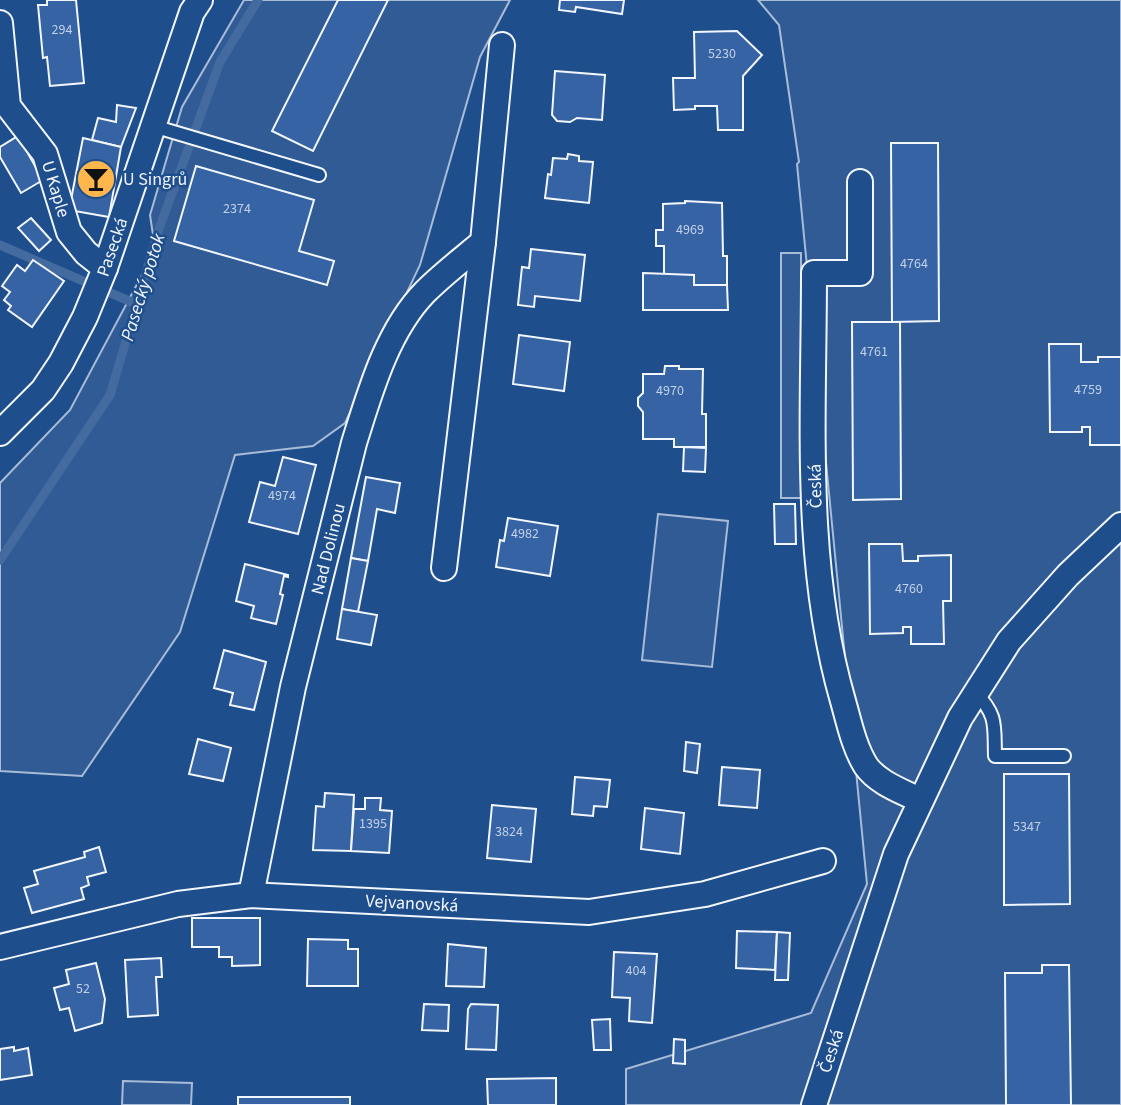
<svg xmlns="http://www.w3.org/2000/svg" width="1121" height="1105" font-family="'Source Sans 3',sans-serif">
<style>
.built{fill:#305b95;stroke:#a8bbd7;stroke-width:2}
.lines{fill:none;stroke-linecap:round;stroke-linejoin:round}
.stream{stroke:#446ba0;stroke-width:9}
.building{fill:#3563a3;stroke:#f2f6ff;stroke-width:2}
.lane-casing{stroke:#f2f6ff;stroke-width:16}
.street-casing{stroke:#f2f6ff;stroke-width:28}
.lane{stroke:#1f4e8c;stroke-width:12}
.street{stroke:#1f4e8c;stroke-width:24}
.labels{text-anchor:middle;stroke-width:5;stroke-linejoin:round;paint-order:stroke}
.number-label{font-size:14px;fill:#c3d1e8}
.poi-label{font-size:18px;fill:#f2f6ff;stroke:#1f4e8c;text-anchor:start}
.street-label{font-size:18px;fill:#f2f6ff;stroke:#1f4e8c}
.water-label{font-size:19px;font-style:italic;fill:#f2f6ff;stroke:#1f4e8c}
</style>
<rect width="100%" height="100%" fill="#1f4e8c"/>
<g class="built">
<path d="M244,0H510L480,57L420,265L345,423L313,446L235,455L180,632L82,776L0,771V483L70,410L160,241L153,235L150,215L182,107Z"/>
<path d="M758,0H1121V1105H626V1069L811,1013L867,884L797,164L799,162L779,25Z"/>
<rect x="781" y="253" width="20" height="245"/>
<path d="M658,514L728,521L712,667L642,660Z"/>
<path d="M123,1081L192,1083L191,1105H122Z"/>
</g>
<g class="lines">
<g class="stream">
<path d="M0,245L136,304"/>
<path d="M0,560L110,395L159,229L220,62L258,0"/>
</g>
</g>
<g class="building">
<path d="M47,0H76L84,83L50,86L47,57L43,58L38,5H47Z"/>
<path d="M338,0H388L313,151L272,131Z"/>
<path d="M560,0H624L622,14L576,7L575,12L559,10Z"/>
<path d="M737,31L762,55L743,76V130H718L717,106H695V109L674,110L673,78H695L694,32Z"/>
<path d="M555,71L605,75L602,120L577,118L570,122L557,121L552,115Z"/>
<path d="M117,105L136,108L121,147L92,140L98,118L116,122Z"/>
<path d="M18,136L43,180L21,193L0,157V147Z"/>
<path d="M83,138L121,147L109,217L69,210Z"/>
<path d="M891,143H938L939,321L892,322Z"/>
<path d="M568,154L579,156V161L593,162L589,203L545,198L548,174L551,175L553,158L567,159Z"/>
<path d="M196,166L314,200L299,251L334,261L327,285L174,241Z"/>
<path d="M685,201L722,203L723,256H727V285H694V275L664,276V246H656V230H663V204L685,203Z"/>
<path d="M31,218L51,240L39,251L18,228Z"/>
<path d="M531,249L585,255L580,301L535,296L534,307L518,305L522,267L529,268Z"/>
<path d="M33,260L64,281L32,327L8,310L11,306L4,300L10,292L2,286L17,265L25,271Z"/>
<path d="M643,273L694,275V285H727L728,310H643Z"/>
<path d="M852,322H900L901,499L853,500Z"/>
<path d="M519,335L570,342L564,391L513,384Z"/>
<path d="M1049,344H1081V362H1098V357H1121V445H1090V427H1082V432H1050Z"/>
<path d="M665,366H679V369H703L702,414H706V447H674V439H643V412L638,406V398L643,393V374H664Z"/>
<path d="M684,447L706,448L705,472L683,471Z"/>
<path d="M283,457L316,465L298,534L249,522L260,482L275,486Z"/>
<path d="M366,477L400,483L395,513L377,509L368,561L351,558Z"/>
<path d="M774,504H795L796,544H775Z"/>
<path d="M508,518L558,526L550,576L496,567L500,540L504,541Z"/>
<path d="M869,544H902L903,561H918V556L951,555V601H943L944,644H911V627H903V633L870,634Z"/>
<path d="M351,558L368,561L358,612L342,609Z"/>
<path d="M245,564L288,575V577L284,576L280,594L283,595L276,624L251,618L254,606L236,601Z"/>
<path d="M342,609L377,615L371,645L337,639Z"/>
<path d="M224,650L266,662L254,710L230,705L233,693L214,688Z"/>
<path d="M198,739L231,748L223,781L189,774Z"/>
<path d="M686,742L700,744L697,773L684,771Z"/>
<path d="M722,767L760,770L757,808L719,805Z"/>
<path d="M1004,774H1069L1070,904L1004,905Z"/>
<path d="M575,777L610,780L607,807L594,806L593,816L572,814Z"/>
<path d="M325,793L354,795L351,851L313,850L316,806L324,807Z"/>
<path d="M365,798H381L380,810L392,811L389,853L351,851L354,809H365Z"/>
<path d="M492,805L536,809L531,862L487,858Z"/>
<path d="M645,808L684,813L680,854L641,849Z"/>
<path d="M99,847L106,872L87,877L89,885L81,888L84,899L32,913L24,888L38,884L34,871L85,857L84,852Z"/>
<path d="M192,918H260V965L232,966V957H219V947H192Z"/>
<path d="M737,931L777,932L775,970L736,968Z"/>
<path d="M777,932L790,933L788,980H775Z"/>
<path d="M308,939L348,940V949H358V986H307Z"/>
<path d="M448,944L486,948L484,987L446,986Z"/>
<path d="M614,952L657,954L652,1023L629,1021L630,998L612,997Z"/>
<path d="M161,958L162,977H156L158,1015L128,1017L125,960Z"/>
<path d="M96,963L105,999L102,1023L75,1031L69,1008L60,1010L54,988L69,984L66,970Z"/>
<path d="M1042,965H1069L1071,1105H1006L1005,973H1042Z"/>
<path d="M424,1004L449,1005L448,1031L422,1030Z"/>
<path d="M471,1004L498,1005L496,1050L466,1049L468,1009Z"/>
<path d="M610,1019L611,1050H594L592,1020Z"/>
<path d="M674,1039L685,1040V1064L673,1063Z"/>
<path d="M14,1047V1051L28,1048L32,1075L0,1080V1049Z"/>
<path d="M556,1078V1105H488L487,1079Z"/>
<rect x="238" y="1097" width="112" height="8"/>
</g>
<g class="lines">
<g class="lane-casing">
<g id="lane">
<path d="M153,126L319,175"/>
<path d="M975,692C998,716 994,725 995,756H1064"/>
</g>
</g>
<g class="street-casing">
<g id="street">
<path d="M0,23L8,106L45,154L69,232L86,253L105,268"/>
<path d="M860,182V273H814C814,416 803,563 843,701C849,722 854,747 866,766C878,783 902,791 919,800"/>
<path d="M0,433L43,390L61,363L85,317L105,268L192,12L200,0"/>
<path d="M444,568L483,242"/>
<path d="M251,895L293,687L354,443C370,392 387,331 425,292C443,274 464,258 483,242L502,45"/>
<path d="M0,947L178,904L251,895L589,912L705,894L823,861"/>
<path d="M814,1105L896,854L960,718L1009,641L1068,575L1121,525"/>
</g>
</g>
<use href="#lane" class="lane"/>
<use href="#street" class="street"/>
</g>
<defs>
<g id="bar-disc" transform="scale(2.0125)"><circle r="9.5" fill="#ffb74d" stroke="#1f4e8c"/><path d="M-6-5H6L.8 .8V4.5H3.5V6h-7V4.5H-.8V.8Z" fill="#111"/></g>
</defs>
<g fill-rule="evenodd">
<use href="#bar-disc" x="96" y="179"/>
</g>
<g class="labels">
<g class="number-label">
<text x="62" y="34">294</text>
<text x="722" y="58">5230</text>
<text x="237" y="213">2374</text>
<text x="690" y="234">4969</text>
<text x="914" y="268">4764</text>
<text x="874" y="356">4761</text>
<text x="1088" y="394">4759</text>
<text x="670" y="395">4970</text>
<text x="282" y="500">4974</text>
<text x="525" y="538">4982</text>
<text x="909" y="593">4760</text>
<text x="373" y="828">1395</text>
<text x="1027" y="831">5347</text>
<text x="509" y="836">3824</text>
<text x="636" y="975">404</text>
<text x="83" y="993">52</text>
</g>
<g class="poi-label">
<text x="123" y="185">U Singrů</text>
</g>
<g class="street-label">
<text transform="translate(56 189) rotate(73)" y="6">U Kaple</text>
<text transform="translate(112 247) rotate(-71)" y="6">Pasecká</text>
<text transform="translate(815 486) rotate(-91)" y="6">Česká</text>
<text transform="translate(328 549) rotate(-76)" y="6">Nad Dolinou</text>
<text transform="translate(412 903) rotate(3)" y="6">Vejvanovská</text>
<text transform="translate(831 1051) rotate(-72)" y="6">Česká</text>
</g>
<g class="water-label">
<text transform="translate(142 287) rotate(-73)" y="7">Pasecký potok</text>
</g>
</g>
</svg>
